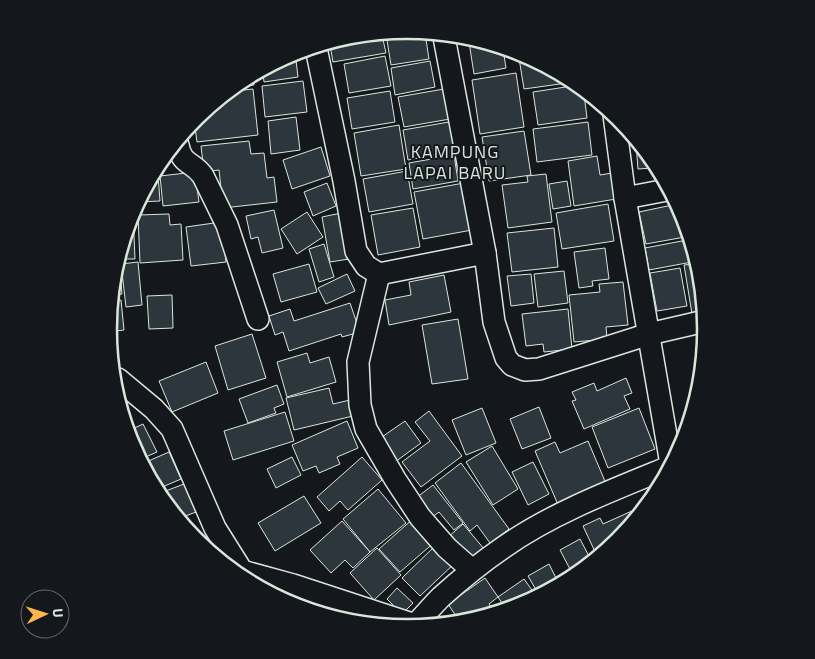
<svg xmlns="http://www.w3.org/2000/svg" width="815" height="659" font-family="'Titillium Web',sans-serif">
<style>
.building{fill:#2c363c;stroke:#d8e6dc}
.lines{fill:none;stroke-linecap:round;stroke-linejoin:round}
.street-casing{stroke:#d8e6dc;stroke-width:24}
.street{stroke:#14181c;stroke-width:21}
.labels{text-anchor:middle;stroke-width:4;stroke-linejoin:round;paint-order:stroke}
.quarter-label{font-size:18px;letter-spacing:1px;fill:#d8e6dc;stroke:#14181c}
.rim{fill:none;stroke:#d8e6dc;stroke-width:2.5}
</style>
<rect width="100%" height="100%" fill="#14181c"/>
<g class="building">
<path d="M408,30L425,33L429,59L391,65L386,34Z"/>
<path d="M382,35L386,53L333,62L330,45Z"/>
<path d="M469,42L503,49L506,68L474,74Z"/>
<path d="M295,52L298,77L264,82L263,73Z"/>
<path d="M518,52L522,53L567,83L524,89Z"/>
<path d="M385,56L391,86L349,93L344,64Z"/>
<path d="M430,61L435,87L395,95L391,68Z"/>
<path d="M516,73L524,127L480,134L472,80Z"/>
<path d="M253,79L254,85L244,86Z"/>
<path d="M303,81L307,112L265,117L262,86Z"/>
<path d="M572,86L584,94L587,118L538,125L533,92Z"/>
<path d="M253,89L258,135L197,142L194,120L196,118L224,99L232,98L231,94L235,91Z"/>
<path d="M444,89L450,119L404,127L398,97Z"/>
<path d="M390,91L395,122L352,129L347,98Z"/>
<path d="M296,117L300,150L271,154L268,121Z"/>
<path d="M449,122L455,151L408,160L403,130Z"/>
<path d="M588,122L592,155L537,162L533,129Z"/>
<path d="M399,125L406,169L361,176L354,133Z"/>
<path d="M524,131L531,175L489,181L482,137Z"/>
<path d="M249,141L251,154L264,153L267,178L274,177L277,202L223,208L219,170L204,172L201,146Z"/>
<path d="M636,143L653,168L638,169Z"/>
<path d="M321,147L330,176L292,189L283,160Z"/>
<path d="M454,155L458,181L413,189L409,163Z"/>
<path d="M597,156L600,175L612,173L616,199L574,206L568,161Z"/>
<path d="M407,171L413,204L369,212L363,179Z"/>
<path d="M195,172L199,202L163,206L160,176Z"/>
<path d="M546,174L552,222L508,228L502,185L528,182L527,176Z"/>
<path d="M158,175L160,201L139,202Z"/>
<path d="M567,181L571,206L553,209L549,184Z"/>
<path d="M327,183L336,206L313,216L304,192Z"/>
<path d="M464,183L472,230L423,239L414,192Z"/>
<path d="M608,204L614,241L562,249L556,213Z"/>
<path d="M677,204L679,208L685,237L646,244L639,212Z"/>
<path d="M413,208L420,247L378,255L371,215Z"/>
<path d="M274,210L283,248L262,253L258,237L251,239L246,216Z"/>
<path d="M682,211L684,215L694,262H692Z"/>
<path d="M133,212L135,259H122L131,215Z"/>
<path d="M307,212L323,237L297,254L281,229Z"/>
<path d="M341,213L349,259L330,262L322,217Z"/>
<path d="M169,214L170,225L181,224L183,260L140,263L138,215Z"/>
<path d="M221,222L226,262L191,266L186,227Z"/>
<path d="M554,228L558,267L512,272L507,233Z"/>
<path d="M687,240L692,262L649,270L645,248Z"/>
<path d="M324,244L334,277L319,282L309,249Z"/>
<path d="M605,248L609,279L592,281L593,286L579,288L574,252Z"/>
<path d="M138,262L142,305L126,307L121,264Z"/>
<path d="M309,264L317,292L281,302L273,274Z"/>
<path d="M694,264L703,312L692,314L684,265Z"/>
<path d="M680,268L687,306L657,311L650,273Z"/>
<path d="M120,271L122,294L115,295Z"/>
<path d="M564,271L568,303L538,307L534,274Z"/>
<path d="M347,274L355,291L326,304L318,288Z"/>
<path d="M531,274L534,303L511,306L507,276Z"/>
<path d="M444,275L451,312L389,325L385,300L411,295L409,282Z"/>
<path d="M623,282L628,325L606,327L607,339L574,342L569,295L600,292L599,284Z"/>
<path d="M172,295L173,328L149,329L147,296Z"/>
<path d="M121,300L124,330L108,332L114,301Z"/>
<path d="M350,303L360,332L342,337L341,334L289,351L283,332L275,335L269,316L290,309L294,321Z"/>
<path d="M568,309L572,349L544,352L543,344L526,346L522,314Z"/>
<path d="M458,319L468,379L432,384L422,325Z"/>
<path d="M252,334L266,378L228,390L215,346Z"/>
<path d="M307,353L310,363L329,357L336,382L287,397L277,362Z"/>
<path d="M206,362L218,393L172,412L159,381Z"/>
<path d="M626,378L632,393L624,396L630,409L584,429L572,401L576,400L572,392L594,383L597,391Z"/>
<path d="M277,385L284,404L274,408L276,413L248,423L239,399Z"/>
<path d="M329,388L333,404L350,400L353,416L294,430L286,398Z"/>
<path d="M539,407L551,438L522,449L510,419Z"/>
<path d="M482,408L496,443L466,455L452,420Z"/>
<path d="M639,408L655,449L608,468L592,427Z"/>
<path d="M429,411L462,456L421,487L402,462L430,441L415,422Z"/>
<path d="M285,412L294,441L233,460L224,431Z"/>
<path d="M347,421L358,448L337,457L340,464L319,473L316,466L303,471L292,445Z"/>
<path d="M405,421L421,443L395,462L379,439Z"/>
<path d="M143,424L157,452L141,459L131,444L128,431Z"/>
<path d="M588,441L607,486L559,507L535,451L555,442L560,453Z"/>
<path d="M492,446L518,489L493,505L466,462Z"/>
<path d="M169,452L181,479L160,488L144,463Z"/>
<path d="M292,457L301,475L276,488L267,469Z"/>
<path d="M362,457L382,480L348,510L340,501L329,511L317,497Z"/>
<path d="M533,462L549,494L528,505L512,472Z"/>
<path d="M461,463L509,529L490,543L477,525L470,531L435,483Z"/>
<path d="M184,484L196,512L180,518L163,492Z"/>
<path d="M433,485L463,523L454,530L439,512L431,518L416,498Z"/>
<path d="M378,489L406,523L370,552L343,519Z"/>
<path d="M304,496L321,523L275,551L258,523Z"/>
<path d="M643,506L619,541L597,556L583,526L600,518L603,524Z"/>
<path d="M415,517L436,541L400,572L379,549Z"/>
<path d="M342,521L370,552L353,568L345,560L331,573L310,550Z"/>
<path d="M463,524L485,550L469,563L447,538Z"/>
<path d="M580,539L591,560L564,578L572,573L560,550Z"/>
<path d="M437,544L455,563L420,596L402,578Z"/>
<path d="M377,548L401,575L374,600L350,573Z"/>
<path d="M549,564L558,582L539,595L528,576Z"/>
<path d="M485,578L498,597L489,604L494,612L458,619L448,604Z"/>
<path d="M524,579L537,597L522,606L506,609L498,597Z"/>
<path d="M397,588L413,603L402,614L387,599Z"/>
</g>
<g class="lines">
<g class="street-casing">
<g id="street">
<path d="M444,37L485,253L494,322L506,358L512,365L525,370L539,369L649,334L705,321"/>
<path d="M316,48L344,181L356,251L366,266L379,274L485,253"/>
<path d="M614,115L625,198L671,464"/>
<path d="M178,145C182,166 193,161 203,176L227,225L258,319"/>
<path d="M625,198L667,190"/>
<path d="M379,274L358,362L360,405L366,429L395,479L420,517L447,548L472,570"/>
<path d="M118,379L154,409L172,429L215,528L242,571L293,585L415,625"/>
<path d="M412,628C422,618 431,607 441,597C461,579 482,562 504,547C552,513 615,489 669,467"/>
</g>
</g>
<use href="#street" class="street"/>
</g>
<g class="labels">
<g class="quarter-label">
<text x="455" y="158">KAMPUNG<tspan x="455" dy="21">LAPAI BARU</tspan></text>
</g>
</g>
<path d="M0 0H815V659H0ZM117 329a290 290 0 1 1 580 0a290 290 0 1 1-580 0Z" fill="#14181c" fill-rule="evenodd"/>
<path class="rim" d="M117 329a290 290 0 1 1 580 0a290 290 0 1 1-580 0Z"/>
<g transform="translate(45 614) rotate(86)"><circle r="24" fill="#14181c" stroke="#626a69"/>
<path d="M0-4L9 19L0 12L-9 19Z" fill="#ffb74d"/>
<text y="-8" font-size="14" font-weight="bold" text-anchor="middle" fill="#d8e6dc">U</text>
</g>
</svg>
